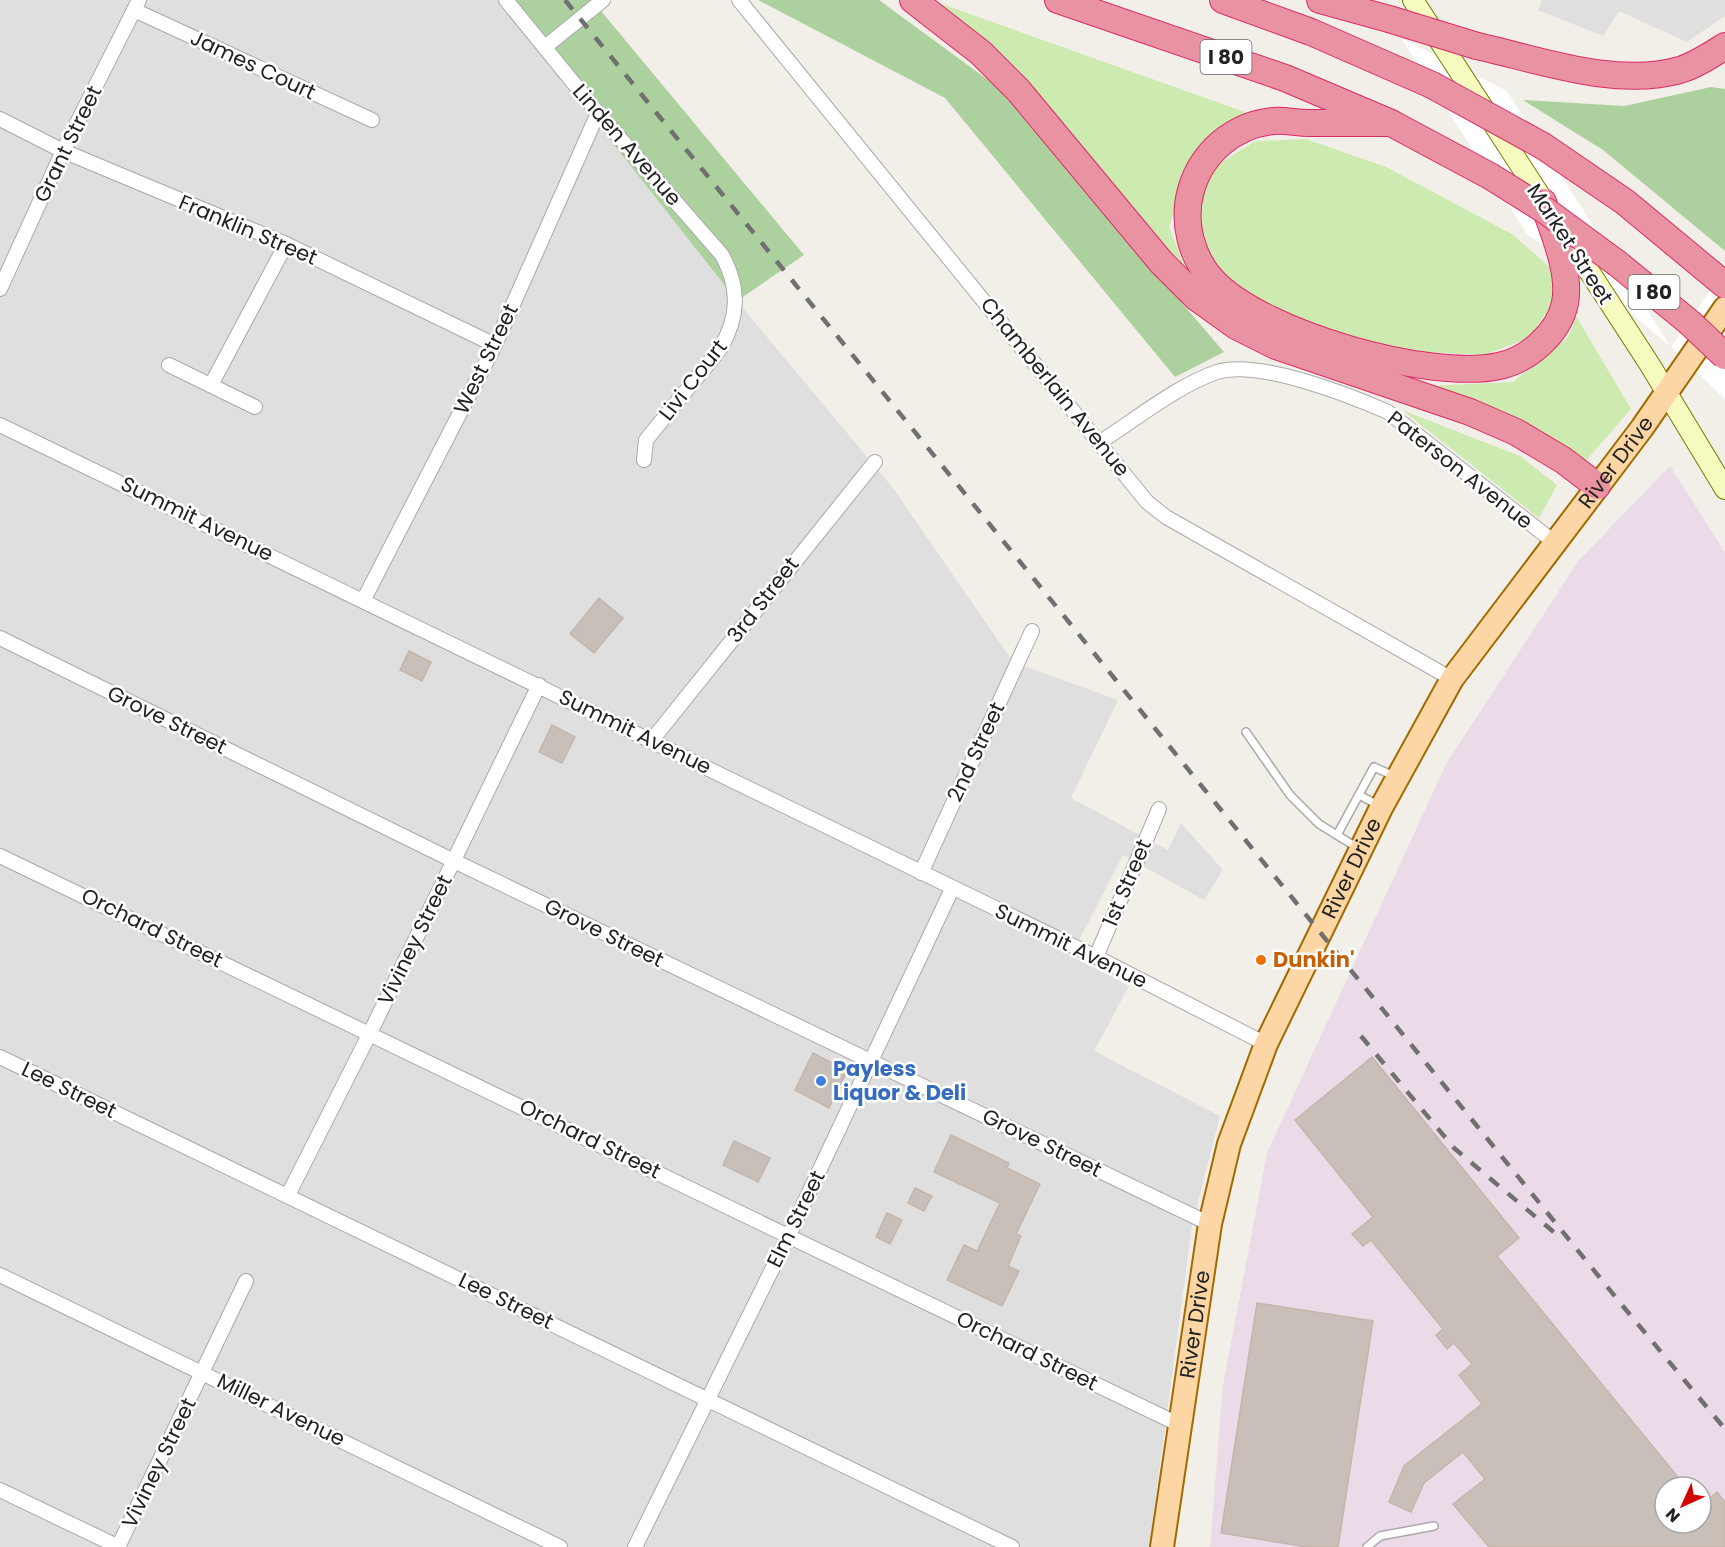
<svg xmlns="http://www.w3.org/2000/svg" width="1725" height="1547" font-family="Poppins,sans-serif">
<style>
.residential{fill:#e0dfdf}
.industrial{fill:#ebdbe8;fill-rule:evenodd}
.grass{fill:#cdebb0}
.forest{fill:#add19e}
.pier{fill:#fff}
.building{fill:#c7bfb8;stroke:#c4b6ab;stroke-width:1.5}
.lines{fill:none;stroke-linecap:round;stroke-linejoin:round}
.service-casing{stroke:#a9a9a9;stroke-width:10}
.minor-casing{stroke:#a9a9a9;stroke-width:16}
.secondary-casing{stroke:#707d05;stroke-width:22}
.primary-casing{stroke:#a06b00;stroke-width:26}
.motorway-casing{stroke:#dc2a67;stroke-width:28}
.service{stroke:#fff;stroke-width:7}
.minor{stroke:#fff;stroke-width:14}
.secondary{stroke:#f7fabf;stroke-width:20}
.primary{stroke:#fcd6a4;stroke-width:22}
.motorway{stroke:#e892a2;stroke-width:26}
.rail{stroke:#707070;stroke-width:4.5;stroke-dasharray:12 12;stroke-linecap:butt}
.motorway-bridge-casing{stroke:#dc2a67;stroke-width:28;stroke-linecap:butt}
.motorway-bridge{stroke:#e892a2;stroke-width:26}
.food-dot{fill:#e8710a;stroke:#fff;stroke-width:2}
.shop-dot{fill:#3f7fe0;stroke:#fff;stroke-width:2}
.labels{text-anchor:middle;stroke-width:5;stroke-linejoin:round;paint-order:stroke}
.shield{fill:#fff;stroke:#646464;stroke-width:1.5}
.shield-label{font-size:20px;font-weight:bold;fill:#222}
.street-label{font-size:21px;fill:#222;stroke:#fff}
.food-label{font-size:21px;font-weight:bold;fill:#c56008;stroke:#fff;text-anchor:start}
.shop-label{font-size:21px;font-weight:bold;fill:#366cbe;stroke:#fff;text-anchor:start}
</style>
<rect width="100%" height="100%" fill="#f2efe9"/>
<g class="residential">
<path d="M0,0H500L737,301L893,488L1013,662L1118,700L1071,798L1168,850L1181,823L1223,870L1204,900L1123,855L1071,956L1129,986L1094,1051L1220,1116L1192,1226L1149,1547H0Z"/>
<path d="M1542,0H1725V16L1687,42L1619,11L1603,36L1538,10Z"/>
</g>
<path class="industrial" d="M1670,466L1725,552V1547H1210L1223,1385L1267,1153L1446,764L1579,560ZM1665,1487H1701V1523H1665Z"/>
<g class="grass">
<path d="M942,4L1256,116L1191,159L1169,227L1192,285L1017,77Z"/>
<path d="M1306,139L1386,167L1512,234L1551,268L1553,303L1529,338L1484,355L1396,350L1310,327L1246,298L1206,262L1193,215L1211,169L1255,141Z"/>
<path d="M1576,316L1631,409L1585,462L1427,386L1513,382L1568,337Z"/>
<path d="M1402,410L1520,456L1557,485L1539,518Z"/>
</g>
<g class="forest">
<path d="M500,0H601L596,5L804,255L737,301Z"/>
<path d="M758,0H879L995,85L1224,352L1175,377L945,98Z"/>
<path d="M1711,87L1725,89V251L1603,150L1523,100L1624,106Z"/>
</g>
<g class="pier">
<path d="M1401,38L1507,91L1670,346L1592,281L1528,235Z"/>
<path d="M1725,269V399L1671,347Z"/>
</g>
<g class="building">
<path d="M599,598L623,618L594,653L570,634Z"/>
<path d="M409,651L431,662L422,681L400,670Z"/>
<path d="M552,725L575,737L562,763L539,752Z"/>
<path d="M813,1053L847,1071L829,1108L795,1090Z"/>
<path d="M1372,1057L1519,1238L1497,1256L1686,1487H1665V1523H1701V1505L1717,1492L1725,1502V1547H1489L1453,1504L1485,1479L1463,1452L1424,1483L1411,1512L1389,1502L1404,1466L1482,1404L1459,1375L1472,1364L1454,1343L1447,1349L1436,1335L1443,1329L1371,1240L1363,1246L1352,1234L1373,1217L1295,1120Z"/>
<path d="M951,1135L1009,1163L1007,1168L1040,1184L1016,1234L1021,1236L1008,1266L1019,1271L1002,1306L947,1280L964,1245L977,1251L1000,1203L934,1172Z"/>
<path d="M734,1141L770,1158L758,1182L723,1165Z"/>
<path d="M915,1188L932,1196L924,1211L908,1203Z"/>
<path d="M887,1213L902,1220L890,1244L876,1237Z"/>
<path d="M1257,1303L1373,1321L1338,1547H1307L1221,1533Z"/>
</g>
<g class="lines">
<g class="service-casing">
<g id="service">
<path d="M1246,732L1290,795L1319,824L1358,848"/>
<path d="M1359,795L1378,805"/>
<path d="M1337,835L1374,767L1394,776"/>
<path d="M1367,1547L1380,1536L1434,1526"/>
</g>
</g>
<g class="minor-casing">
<g id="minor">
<path d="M506,0L598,113L722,255C740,288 739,317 720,349L646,440L644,460"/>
<path d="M739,0L1147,502L1166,517L1452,679"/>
<path d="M134,10L372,120"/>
<path d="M545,47L603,0"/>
<path d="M0,119L63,151L286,244L495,345"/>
<path d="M0,289L63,151L139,0"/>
<path d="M169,365L255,407"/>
<path d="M211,385L286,244"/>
<path d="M0,425L1096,957L1266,1044"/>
<path d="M1100,442C1135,420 1178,385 1217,372C1258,359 1349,395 1388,412L1554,542"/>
<path d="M364,599L495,345L598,113"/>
<path d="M0,638L454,861L1210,1224"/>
<path d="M652,740L875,462"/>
<path d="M0,856L1178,1424"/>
<path d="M921,873L1032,631"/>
<path d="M1096,957L1159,809"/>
<path d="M0,1057L1012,1547"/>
<path d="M288,1195L370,1033L539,685"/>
<path d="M0,1275L560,1547"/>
<path d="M0,1490L119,1547"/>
<path d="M118,1547L246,1281"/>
<path d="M635,1547L789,1235L952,889"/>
</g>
</g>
<g class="secondary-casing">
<path id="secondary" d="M1413,0L1650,365L1725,489"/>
</g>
<g class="primary-casing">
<g id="primary">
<path id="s1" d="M1162,1547L1210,1224L1229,1144L1266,1044L1381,808L1452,679L1642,428L1725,308"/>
</g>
</g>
<g class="motorway-casing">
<g id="motorway">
<path d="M913,0L981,53L1018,90L1161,262L1197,298L1236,326L1276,346L1470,412L1516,432L1563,460L1597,486"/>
<path d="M1058,0L1285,78L1391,123L1490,176"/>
<path d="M1223,0L1311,32L1432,85"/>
<path d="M1320,0L1389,19"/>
<path d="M1477,46C1540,60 1616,88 1680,70C1696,65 1711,55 1725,46"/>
<path d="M1391,123C1363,123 1336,123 1309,123C1297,123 1285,120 1273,121C1234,125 1202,152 1191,190C1182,222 1191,258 1214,282C1264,334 1429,381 1499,366C1528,360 1559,333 1565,303C1571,271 1553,232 1543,202"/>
<path d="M1543,146L1625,202L1725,285"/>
<path d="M1618,264L1689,322"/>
</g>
</g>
<use href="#service" class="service"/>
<use href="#minor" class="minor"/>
<use href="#secondary" class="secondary"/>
<use href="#primary" class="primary"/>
<use href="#motorway" class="motorway"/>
<g class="rail">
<path d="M565,0L1622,1305L1725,1429"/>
<path d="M1361,1036L1454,1148L1556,1234"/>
</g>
<g class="motorway-bridge-casing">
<g id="motorway-bridge">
<path d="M1389,19L1477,46"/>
<path d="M1432,85L1543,146"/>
<path d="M1490,176L1546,211L1618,264"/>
<path d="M1689,322L1725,356"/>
</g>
</g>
<use href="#motorway-bridge" class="motorway-bridge"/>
</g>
<circle class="food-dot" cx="1261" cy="960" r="6"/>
<circle class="shop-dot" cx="821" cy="1081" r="6"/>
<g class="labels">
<g class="shield">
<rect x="1200.5" y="40" width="51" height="34" rx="4.5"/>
<rect x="1628.5" y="275" width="51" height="34" rx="4.5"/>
</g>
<g class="shield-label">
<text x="1226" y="64">I 80</text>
<text x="1654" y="299">I 80</text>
</g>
<g class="street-label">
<text transform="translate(253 65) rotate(25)" y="7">James Court</text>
<text transform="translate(68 144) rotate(-64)" y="7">Grant Street</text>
<text transform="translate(627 145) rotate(49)" y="7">Linden Avenue</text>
<text transform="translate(248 230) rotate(23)" y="7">Franklin Street</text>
<text transform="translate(1570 244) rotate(57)" y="7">Market Street</text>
<text transform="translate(486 359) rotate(-64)" y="7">West Street</text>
<text transform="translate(693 380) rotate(-52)" y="7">Livi Court</text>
<text transform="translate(1055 387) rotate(51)" y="7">Chamberlain Avenue</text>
<text dy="7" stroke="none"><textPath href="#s1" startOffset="1197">River Drive</textPath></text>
<text transform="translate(1460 470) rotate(38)" y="7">Paterson Avenue</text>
<text transform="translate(197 519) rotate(26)" y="7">Summit Avenue</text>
<text transform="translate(763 600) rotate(-52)" y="7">3rd Street</text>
<text transform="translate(167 720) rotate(26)" y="7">Grove Street</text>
<text transform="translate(635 732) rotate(26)" y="7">Summit Avenue</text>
<text transform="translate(976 752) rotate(-65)" y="7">2nd Street</text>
<text dy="7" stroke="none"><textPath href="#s1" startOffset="711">River Drive</textPath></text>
<text transform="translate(1127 883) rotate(-67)" y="7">1st Street</text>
<text transform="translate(152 928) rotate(26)" y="7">Orchard Street</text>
<text transform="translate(604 933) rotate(26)" y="7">Grove Street</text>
<text transform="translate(415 940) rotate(-64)" y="7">Viviney Street</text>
<text transform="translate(1071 946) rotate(26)" y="7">Summit Avenue</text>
<text transform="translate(69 1090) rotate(26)" y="7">Lee Street</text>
<text transform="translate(590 1139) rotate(26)" y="7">Orchard Street</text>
<text transform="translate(1042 1143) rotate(26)" y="7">Grove Street</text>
<text transform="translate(796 1219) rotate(-64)" y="7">Elm Street</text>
<text transform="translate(506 1301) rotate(26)" y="7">Lee Street</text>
<text dy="7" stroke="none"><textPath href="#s1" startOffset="225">River Drive</textPath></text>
<text transform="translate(1027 1351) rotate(26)" y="7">Orchard Street</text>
<text transform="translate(281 1410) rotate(26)" y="7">Miller Avenue</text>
<text transform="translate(159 1463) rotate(-64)" y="7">Viviney Street</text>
</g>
<g class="food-label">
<text x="1273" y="967">Dunkin'</text>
</g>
<g class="shop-label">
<text x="833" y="1076">Payless<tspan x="833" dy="24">Liquor &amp; Deli</tspan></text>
</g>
</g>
<g transform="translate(1683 1505) rotate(225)"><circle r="28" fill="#ffffff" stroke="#a7a7a7" stroke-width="1.5"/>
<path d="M0-4.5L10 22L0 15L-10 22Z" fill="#d40000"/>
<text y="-9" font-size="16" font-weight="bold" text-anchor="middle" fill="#222222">N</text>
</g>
</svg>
